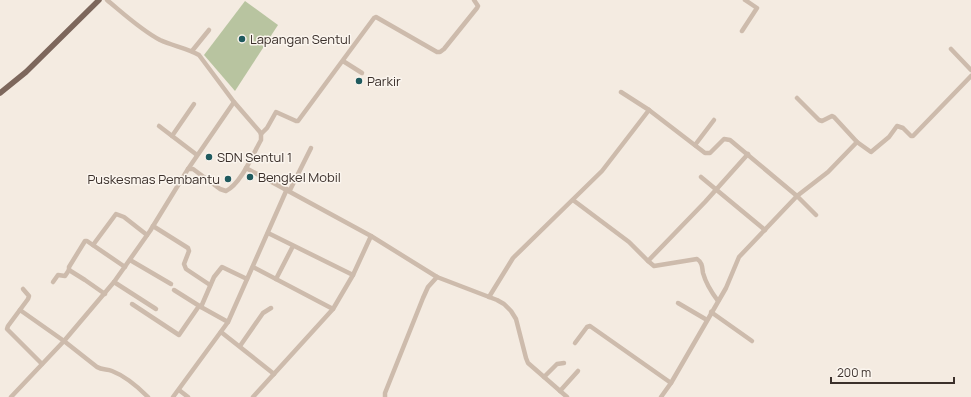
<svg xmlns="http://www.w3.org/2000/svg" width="971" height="397" font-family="Manrope,sans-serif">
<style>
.green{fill:#b8c4a0}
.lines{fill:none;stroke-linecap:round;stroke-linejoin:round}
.minor{stroke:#cdbbac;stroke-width:4.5}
.major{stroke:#7d675c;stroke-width:5.5}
.poi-dot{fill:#1f5a5e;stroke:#fbf5ee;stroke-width:1.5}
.labels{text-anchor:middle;stroke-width:3;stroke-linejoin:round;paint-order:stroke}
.poi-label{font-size:13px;fill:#3b302b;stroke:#fbf5ee;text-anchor:start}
</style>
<rect width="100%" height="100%" fill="#f4ebe1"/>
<path class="green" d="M245,1L278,25L235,91L204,55Z"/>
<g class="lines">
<g class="minor">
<path d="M742,31L757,8L745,0"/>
<path d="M951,49L971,70"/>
<path d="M192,51L209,30"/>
<path d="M343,61L362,73"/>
<path d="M621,92L649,110L705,153H710L724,139L730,140L797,196L828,172L857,142"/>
<path d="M797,98L819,120L822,121L832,116L834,117L857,142L871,152L889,137L897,126L903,128L911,136H913L971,76"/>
<path d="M159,126L197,155"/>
<path d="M261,134L267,128L276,112L296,121H298L374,18L376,17L437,52H440L444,49L477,8L478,6L474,0"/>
<path d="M172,136L194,104"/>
<path d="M695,145L714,120"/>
<path d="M246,168L371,236L437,277L497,300L504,304L511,311L516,319L526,358L528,363L567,397"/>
<path d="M188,169L234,102"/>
<path d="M701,177L765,230"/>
<path d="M290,190L311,148"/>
<path d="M573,200L629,242L648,261L705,202L748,154"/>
<path d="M153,226L188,248L189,251L184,264L186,269L210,285"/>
<path d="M268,233L353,275"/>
<path d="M93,245L116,214L124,217L147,235"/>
<path d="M130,260L171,284"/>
<path d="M648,261L654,266L697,259C703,263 702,268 703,273C706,284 712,293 718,301"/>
<path d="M253,267L333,309"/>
<path d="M276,279L293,246"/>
<path d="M53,282L58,275L65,276L69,270"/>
<path d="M114,282L156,309"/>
<path d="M23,289L29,296L28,299L8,326L7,329L42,364"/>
<path d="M174,290L201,307L228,322"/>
<path d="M105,294L85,280L69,270V267L85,241H87L125,267"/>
<path d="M489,297L513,258L602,171L649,110"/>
<path d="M678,303L707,320"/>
<path d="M132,304L179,335L199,306"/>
<path d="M201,307L214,277L222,267L247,279"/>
<path d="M20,310L64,341L97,367C102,370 107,369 112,371C125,376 138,387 148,397"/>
<path d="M711,312L752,341"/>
<path d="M221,332L274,374"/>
<path d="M575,343L587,327L590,326L671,383"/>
<path d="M240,346L263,313L271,308"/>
<path d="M544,377L557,364L564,363"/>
<path d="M179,390L188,397"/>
<path d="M560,391L578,371"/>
<path d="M11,397L64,341L114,282L150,231L188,169H193L220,189L226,191C241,184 253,154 261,140V134L260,132L234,102L199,55C187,48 173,46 160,40C141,30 124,14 107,0"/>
<path d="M173,397L228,322L287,189"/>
<path d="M253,397L333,309L353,275L371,236"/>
<path d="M385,397V393L423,298L428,287L437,277"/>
<path d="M661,397L671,383L726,288L739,257L797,196L816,215"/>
</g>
<path class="major" d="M0,93L26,72L99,0"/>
</g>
<g class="poi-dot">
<circle cx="242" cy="39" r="4"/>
<circle cx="359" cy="81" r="4"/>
<circle cx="209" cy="157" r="4"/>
<circle cx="250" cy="177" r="4"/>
<circle cx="228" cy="179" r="4"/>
</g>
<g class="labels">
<g class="poi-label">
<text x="250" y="44">Lapangan Sentul</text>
<text x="367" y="86">Parkir</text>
<text x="217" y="162">SDN Sentul 1</text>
<text x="258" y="182">Bengkel Mobil</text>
<text x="220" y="184" text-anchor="end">Puskesmas Pembantu</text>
</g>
</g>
<path d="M831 377v6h123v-6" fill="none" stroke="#3b302b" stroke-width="2"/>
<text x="837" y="377" font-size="12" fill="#3b302b" stroke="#fbf5ee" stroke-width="3" paint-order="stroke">200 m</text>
</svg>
